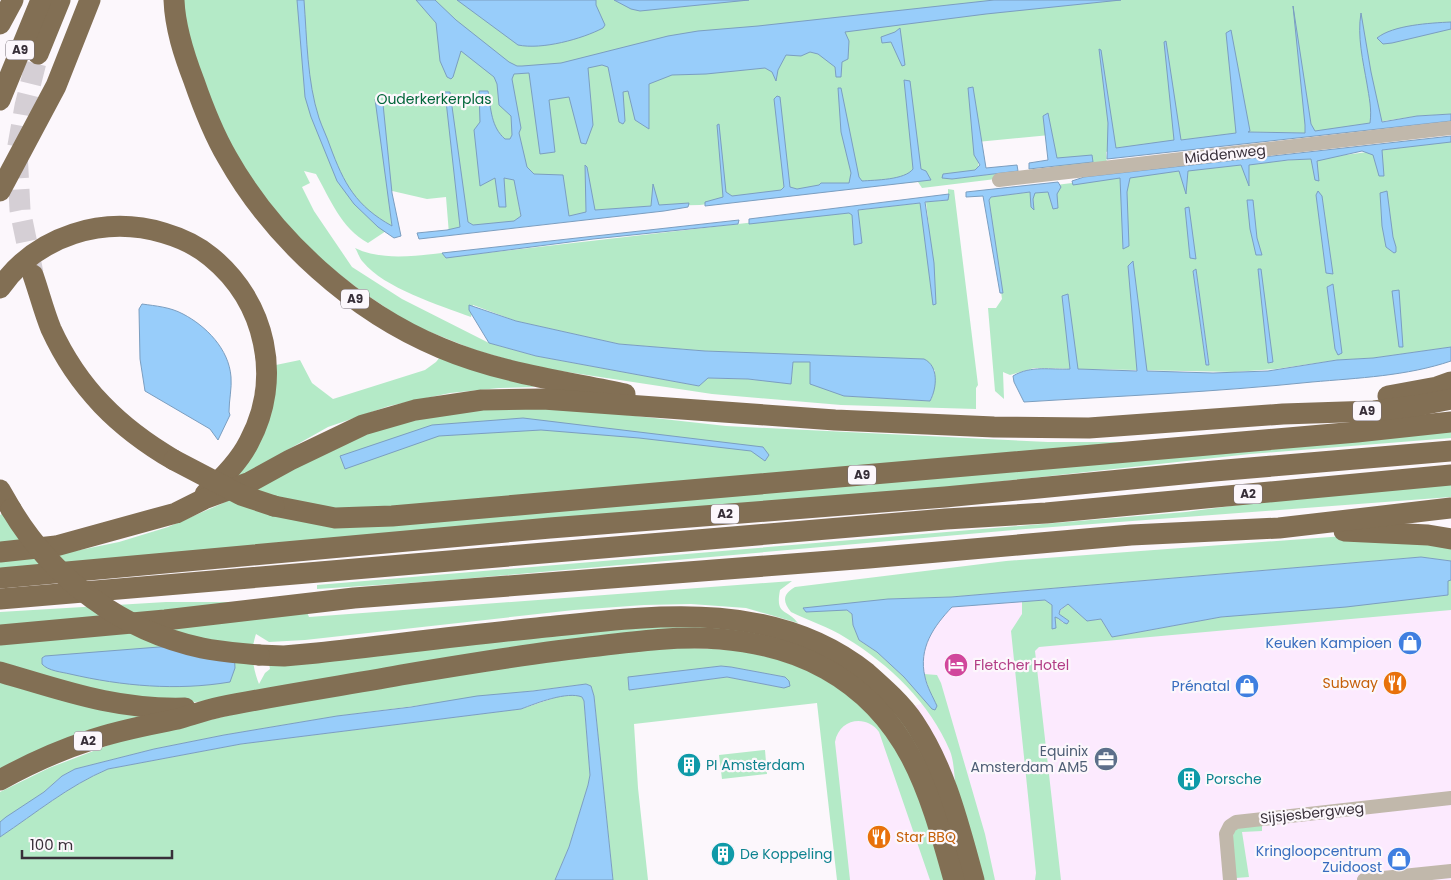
<svg xmlns="http://www.w3.org/2000/svg" width="1451" height="880" font-family="Poppins,sans-serif">
<style>
.built{fill:#fceafe}
.green{fill:#b4eac7;fill-rule:evenodd}
.water{fill:#98cdfa;stroke:#7b9ec0}
.lines{fill:none;stroke-linecap:round;stroke-linejoin:round}
.highway-tunnel{stroke:#d5cfd5;stroke-width:21;stroke-dasharray:21 11;stroke-linecap:butt}
.minor{stroke:#c1b8ab;stroke-width:14}
.highway{stroke:#826f54;stroke-width:21}
.highway-bridge{stroke:#826f54;stroke-width:21}
.labels{text-anchor:middle;stroke-width:4.5;stroke-linejoin:round;paint-order:stroke}
.shield{fill:#fcf7fc;stroke:#736b74;stroke-width:1}
.shield-label{font-size:12px;font-weight:bold;fill:#382f39}
.park-label{font-size:14px;fill:#02663a;stroke:#fcf7fc}
.street-label{font-size:14px;fill:#382f39;stroke:#fcf7fc}
.shop-label{font-size:14px;fill:#366cbe;stroke:#fcf7fc;text-anchor:end}
.hotel-label{font-size:14px;fill:#b23c85;stroke:#fcf7fc;text-anchor:start}
.food-label{font-size:14px;fill:#c56008;stroke:#fcf7fc;text-anchor:end}
.service-label{font-size:14px;fill:#4e5e75;stroke:#fcf7fc;text-anchor:end}
.culture-label{font-size:14px;fill:#0d838f;stroke:#fcf7fc;text-anchor:start}
</style>
<rect width="100%" height="100%" fill="#fcf7fc"/>
<path class="built" d="M1451,554V880H845L834,728L868,715L932,702L921,678L924,638L948,606Z"/>
<g class="green">
<path d="M182,0H1451V114L1417,116L1305,133L1246,132L1116,148L1106,152L1107,165L1056,170L1050,135L977,142L979,172L943,174V178L952,179L1018,171L1020,176L922,188L918,182L855,187L700,205L654,206L595,210L574,220L516,190L523,226L449,234L446,197L427,199L388,190L392,227L368,243C341,228 330,199 316,174L304,171L310,183L302,187L314,211L352,267L402,299L489,343L536,356L699,386L707,378L748,379L791,383L793,362H811L844,396L930,401L933,395L935,370L619,344L516,321L473,305L471,317C439,305 384,288 363,262C359,258 358,252 355,248C386,263 426,254 459,251L468,255L920,203L929,227L926,202L948,200V189L954,190L978,385L976,388V409L841,405L712,394L534,367L475,350L410,324L361,291L325,263L298,238L259,192L232,151L198,70L183,13Z"/>
<path d="M1451,141V347L1373,358L1337,360L1276,369L1235,372L1034,368L1010,375L1003,372L1004,399L995,391L988,308H996L1002,299L989,200L991,197L1045,190L1056,185L1120,177L1250,163L1322,158ZM1196,269L1209,364L1206,365L1193,271Z"/>
<path d="M440,357L535,387L499,388L450,393L389,406L328,427L227,484L271,366L300,360L312,383L333,399L425,370L436,362Z"/>
<path d="M490,405L618,414L726,426L1048,442H1160L1451,427V438L1250,454L969,485L0,569V556L75,551L119,542L168,527L221,504L372,429Z"/>
<path d="M1451,482V497L1014,530L439,581L317,589V585L1186,512L1364,488Z"/>
<path d="M17,505L46,541L0,543V515Z"/>
<path d="M1358,535L1451,548V561L1421,557L951,597L888,599L845,609L852,614L853,625L859,640L877,652L904,677L934,710L935,709L924,674L937,675L941,683L985,834L995,880H981C973,852 963,824 957,796C954,781 955,764 950,751C930,703 889,664 846,638C829,627 809,621 791,612C782,601 783,594 795,587L1006,561Z"/>
<path d="M1448,580H1451V610L1039,647L1035,651L1061,880H1035L1036,873L1011,631L1022,614V601L1045,600L1052,605L1055,617H1057L1063,623L1069,621L1059,615L1060,611L1068,604L1087,621L1101,619L1112,637L1221,617L1448,595Z"/>
<path d="M792,581L780,590C775,616 787,608 798,623L746,608L691,604L644,605L574,610L305,640L269,642L256,634C250,651 253,669 259,684L265,673L270,669L269,664L314,662C386,653 459,644 531,636C702,616 868,601 942,792L903,731L880,702L858,683L817,658L781,642L739,634L714,632L667,633L560,642L458,657L312,687L240,696L217,701L195,702L171,716L97,733L52,750L0,776V612L166,602H303L309,617Z"/>
<path d="M666,647L737,650L777,659L810,671L862,703L908,760L946,880H930L879,732C866,714 839,719 835,742L850,880H837L817,703L634,724L638,788L648,880H613L594,696L591,686L586,684L337,716L224,735L154,749L75,769L62,776L44,792L0,822V792L49,768L117,742L260,708L487,670ZM721,666L731,667L785,677L784,688L727,677L629,690L628,678Z"/>
<path d="M576,694L582,697L584,701L590,775L588,785L569,847L555,880H0V837C36,813 68,786 108,769L241,744L521,709L557,697Z"/>
<path d="M765,750L767,774L722,779L719,755Z"/>
<path d="M1262,824V831L1242,832L1249,877L1236,878L1232,840L1234,832L1239,826Z"/>
</g>
<g class="water">
<path d="M297,0H304C307,39 307,81 319,118C322,127 327,137 330,146C344,184 356,206 392,226L375,99L378,97L383,104L392,193L401,236L394,238L378,227L354,204L337,181L311,117L305,97Z"/>
<path d="M416,0H435L456,20L509,62L517,66H522L561,63L668,36L698,31L758,26L994,0H1121L986,14L845,32L849,41L848,59L842,62L841,77H836L835,67L818,54L810,52L801,56L786,55L778,70L776,81L772,72L765,68L706,74L672,75L649,84V129L635,120L628,91L623,92L625,121L623,124L619,122L608,67L602,65L588,68L593,125L586,144L581,143L569,97L549,100L555,152L540,154L529,73L514,74L512,79L521,128L519,133L527,167L534,174L563,175L569,216L586,212L585,165L587,167L595,210L651,206L653,184L659,205L689,203L688,207L664,211L419,239L417,233L447,230L460,227L445,92H450L468,222L473,225L514,221L521,216L514,180L504,178L506,207H499L495,178L480,186L474,130L480,122L479,91H488C491,109 491,127 505,139H510L512,135L511,116L499,105L497,84L494,77L461,51L453,77L451,79L447,77L440,61L436,23Z"/>
<path d="M457,0H596V5L605,25L603,28C582,39 542,50 518,45Z"/>
<path d="M614,0H749L640,11L631,9Z"/>
<path d="M1293,6L1311,124L1315,131L1370,123C1372,109 1369,97 1367,84C1363,61 1357,36 1361,13L1371,72L1382,122L1417,116L1451,114V121L1107,159L1108,123L1099,49L1101,50L1116,148L1174,140L1164,42L1166,41L1181,140L1236,133L1226,33L1231,30L1250,131L1248,132L1305,133V125Z"/>
<path d="M1451,22V29L1392,43L1383,44L1377,38C1393,25 1430,23 1451,22Z"/>
<path d="M900,28L905,65L902,66L891,42L882,43L881,37L895,32Z"/>
<path d="M904,80L910,81L921,169L926,171L931,180L705,206V202L723,197L717,125L719,124L726,192L732,196L781,190L784,187L774,99L777,96L780,97L790,187L797,189L819,185L821,183H849L851,173L841,132L838,88H841L859,177L862,181C875,180 905,180 913,169Z"/>
<path d="M973,87L986,168L1017,165L1018,171L952,179L942,178L943,174L975,170L980,165L974,155L968,88Z"/>
<path d="M1048,113L1057,158L1092,155L1093,162L1029,169V163L1048,160L1043,116Z"/>
<path d="M1451,136V142L1382,150L1384,176H1379L1373,155L1362,151L1317,161L1319,181L1315,180L1311,159L1288,160L1249,165V186L1241,165L1188,171L1186,194L1179,171L1130,178L1127,192L1129,246L1123,249L1120,178L1073,185L1072,181L1084,177Z"/>
<path d="M1058,182L1061,187L1057,194L1058,208L1053,209L1048,192L1035,193L1033,199L1034,210L1031,207L1030,192L991,197L989,200L1003,293H1000L983,196L966,197V192Z"/>
<path d="M1318,191L1322,196L1333,274L1326,273L1316,195Z"/>
<path d="M1387,191L1393,237L1396,247V252L1394,253L1386,247L1382,226L1380,193Z"/>
<path d="M949,194L948,200L925,202L934,263L936,304L933,305L920,203L858,210L862,243L854,245L852,215L849,213L749,224V219Z"/>
<path d="M1247,200H1253L1257,238L1262,255H1256L1250,229Z"/>
<path d="M1189,207L1196,259L1190,258L1185,208Z"/>
<path d="M739,220L738,224L593,239L446,258L442,253Z"/>
<path d="M1133,261L1147,371L1213,373L1268,371L1337,360L1373,358L1451,347V361C1407,376 1358,378 1312,382C1216,392 1120,396 1024,402L1014,382L1013,376C1031,365 1051,370 1070,369L1062,296L1068,294L1078,369L1137,371L1128,266Z"/>
<path d="M1196,269L1209,365H1206L1193,271Z"/>
<path d="M1258,269H1261L1273,362L1268,363Z"/>
<path d="M1333,284L1342,353L1338,355L1335,349L1327,287Z"/>
<path d="M1399,290L1403,347H1399L1392,291Z"/>
<path d="M142,304C156,306 170,307 183,314C206,326 229,349 231,377C232,388 229,400 229,412L230,415L218,440L210,429L145,391L140,359L139,309Z"/>
<path d="M469,305L516,321L619,344L705,351L924,359C939,366 937,388 930,401L844,396L810,384V362H793L791,384L748,379L708,378L699,386L536,356L489,343L469,310Z"/>
<path d="M523,418L763,447L769,455L765,461L751,451L639,438L541,430L439,436L345,469L340,456L432,425Z"/>
<path d="M1421,557L1451,561V580L1448,581V595L1346,607L1221,617L1112,637L1101,619L1087,621L1068,604L1060,610L1059,614L1069,621L1067,624C1062,623 1060,618 1055,617L1056,628L1052,629V605L1045,600L952,607C934,626 918,648 925,677C927,687 933,697 937,706L935,710L932,709L904,677L877,652L859,640L853,625L852,614L847,610L806,612L803,608L888,599L951,597Z"/>
<path d="M228,646L234,649L235,668L230,682C177,691 122,686 70,674C62,672 48,671 42,664V658L45,656L159,647Z"/>
<path d="M721,666L731,667L785,677L789,681L790,686L784,688L727,677L629,690L628,677Z"/>
<path d="M586,684L591,686L594,696L613,880H555L569,847L588,785L590,775L584,701L582,697C567,691 537,703 521,709L241,744L108,769C68,786 36,813 0,837V822L6,817L44,792L62,776L75,769L154,749L224,735L337,716L411,707L477,696L533,691Z"/>
</g>
<g class="lines">
<path class="highway-tunnel" d="M33,273L20,210L17,151L25,106L38,54"/>
<g class="minor">
<path d="M999,180L1451,128"/>
<path d="M1230,880L1226,834L1230,826L1236,822L1451,798"/>
<path d="M1364,880L1451,871"/>
</g>
<g class="highway">
<path d="M174,0C175,28 184,55 194,81C203,107 213,133 227,157C273,239 354,312 441,348C500,373 564,381 625,394"/>
<path d="M0,24L13,0"/>
<path d="M38,54L60,0"/>
<path d="M0,100L41,0"/>
<path d="M0,191L56,86L90,0"/>
<path d="M33,275C39,292 44,312 51,329C78,388 119,428 174,460"/>
<path d="M0,288C37,235 104,215 164,233C181,238 198,246 211,257C266,302 283,379 249,442C239,462 222,479 205,494"/>
<path d="M1388,396L1437,387L1451,382"/>
<path d="M0,490L11,509"/>
<path d="M274,506L335,518L392,516L1357,432L1451,422"/>
<path d="M1344,531L1428,535L1451,539"/>
<path d="M0,552L56,546L176,513L204,499L250,482L290,460L363,425L415,410L482,400L543,399L835,420L994,427L1089,428L1283,414L1374,411L1421,405L1451,399"/>
<path d="M0,578L550,528L945,497L1214,471L1451,451"/>
<path d="M0,599L946,519L1046,513L1451,475"/>
<path d="M0,635L165,620L354,598L869,558L1131,535L1279,528L1451,508"/>
<path d="M259,655L284,656L317,653C390,645 464,635 537,628C650,616 772,597 867,673C884,688 902,704 914,722C946,770 959,826 974,880"/>
<path d="M0,672C65,691 116,710 185,708"/>
<path d="M0,780C29,764 60,750 91,740C119,730 149,725 178,719C192,715 206,710 220,707C280,695 341,686 401,675C466,664 532,653 598,646C638,641 679,636 720,639C756,642 794,651 826,669C910,716 930,794 954,880"/>
</g>
<g class="highway-bridge">
<path d="M174,460L241,495L274,506"/>
<path d="M11,509C53,579 122,631 202,648C221,652 240,653 259,655"/>
</g>
</g>
<defs>
<g id="shop-disc" transform="scale(1.25)"><circle r="9.5" fill="#3f7fe0" stroke="#fcf7fc"/><path d="M-5-2.5h2.3a2.7 3.5 0 0 1 5.4 0H5L5.5 6h-11ZM-1.5-2.5h3a1.5 2.3 0 0 0-3 0Z" fill="#fff"/></g>
<g id="hotel-disc" transform="scale(1.25)"><circle r="9.5" fill="#d1479c" stroke="#fcf7fc"/><path d="M-6-4.5h1.5V1H6V5H4.5V3h-9V5H-6ZM-4 0a1.8 1.8 0 1 1 3.6 0ZM.5 0V-2.5h3Q6-2.5 6 0Z" fill="#fff"/></g>
<g id="restaurant-disc" transform="scale(1.25)"><circle r="9.5" fill="#e8710a" stroke="#fcf7fc"/><path d="M-5-6h1v4h1v-4h1v4h1v-4h1v5L-1.5 .5V6h-2V.5L-5-1ZM5-6V6H3V1.5H1.5Q1.5-4 5-6Z" fill="#fff"/></g>
<g id="office-disc" transform="scale(1.25)"><circle r="9.5" fill="#5c6f8a" stroke="#fcf7fc"/><path d="M-6-3h4V-5.5h4V-3h4V5H-6ZM-1-4.5V-3h2v-1.5ZM-6 0V1H6V0Z" fill="#fff"/></g>
<g id="building-disc" transform="scale(1.25)"><circle r="9.5" fill="#0f9aa8" stroke="#fcf7fc"/><path d="M-4-6H4V6H1V3H-1V6H-4ZM-2.5-4.3h1.7v1.8h-1.7ZM.8-4.3h1.7v1.8H.8ZM-2.5-1h1.7V.8h-1.7ZM.8-1h1.7V.8H.8Z" fill="#fff"/></g>
</defs>
<g fill-rule="evenodd">
<use href="#shop-disc" x="1410" y="643"/>
<use href="#hotel-disc" x="956" y="665"/>
<use href="#restaurant-disc" x="1395" y="683"/>
<use href="#shop-disc" x="1247" y="686"/>
<use href="#office-disc" x="1106" y="759"/>
<use href="#building-disc" x="689" y="765"/>
<use href="#building-disc" x="1189" y="779"/>
<use href="#restaurant-disc" x="879" y="837"/>
<use href="#building-disc" x="723" y="854"/>
<use href="#shop-disc" x="1399" y="859"/>
</g>
<g class="labels">
<g class="shield">
<rect x="6" y="40.5" width="28" height="19" rx="4"/>
<rect x="341" y="289.5" width="28" height="19" rx="4"/>
<rect x="1353" y="401.5" width="28" height="19" rx="4"/>
<rect x="848" y="465.5" width="28" height="19" rx="4"/>
<rect x="1234" y="484.5" width="28" height="19" rx="4"/>
<rect x="711" y="504.5" width="28" height="19" rx="4"/>
<rect x="74" y="731.5" width="28" height="19" rx="4"/>
</g>
<g class="shield-label">
<text x="20" y="54">A9</text>
<text x="355" y="303">A9</text>
<text x="1367" y="415">A9</text>
<text x="862" y="479">A9</text>
<text x="1248" y="498">A2</text>
<text x="725" y="518">A2</text>
<text x="88" y="745">A2</text>
</g>
<g class="park-label">
<text x="434" y="104">Ouderkerkerplas</text>
</g>
<g class="street-label">
<text transform="translate(1225 154) rotate(-6)" y="5">Middenweg</text>
<text transform="translate(1312 813) rotate(-6)" y="5">Sijsjesbergweg</text>
</g>
<g class="shop-label">
<text x="1392" y="648">Keuken Kampioen</text>
<text x="1230" y="691">Prénatal</text>
<text x="1382" y="856">Kringloopcentrum<tspan x="1382" dy="16">Zuidoost</tspan></text>
</g>
<g class="hotel-label">
<text x="974" y="670">Fletcher Hotel</text>
</g>
<g class="food-label">
<text x="1378" y="688">Subway</text>
<text x="896" y="842" text-anchor="start">Star BBQ</text>
</g>
<g class="service-label">
<text x="1088" y="756">Equinix<tspan x="1088" dy="16">Amsterdam AM5</tspan></text>
</g>
<g class="culture-label">
<text x="706" y="770">PI Amsterdam</text>
<text x="1206" y="784">Porsche</text>
<text x="740" y="859">De Koppeling</text>
</g>
</g>
<path d="M22 850v8h150v-8" fill="none" stroke="#382f39" stroke-width="2.5"/>
<text x="30" y="850" font-size="15" fill="#382f39" stroke="#fcf7fc" stroke-width="4" paint-order="stroke">100 m</text>
</svg>
